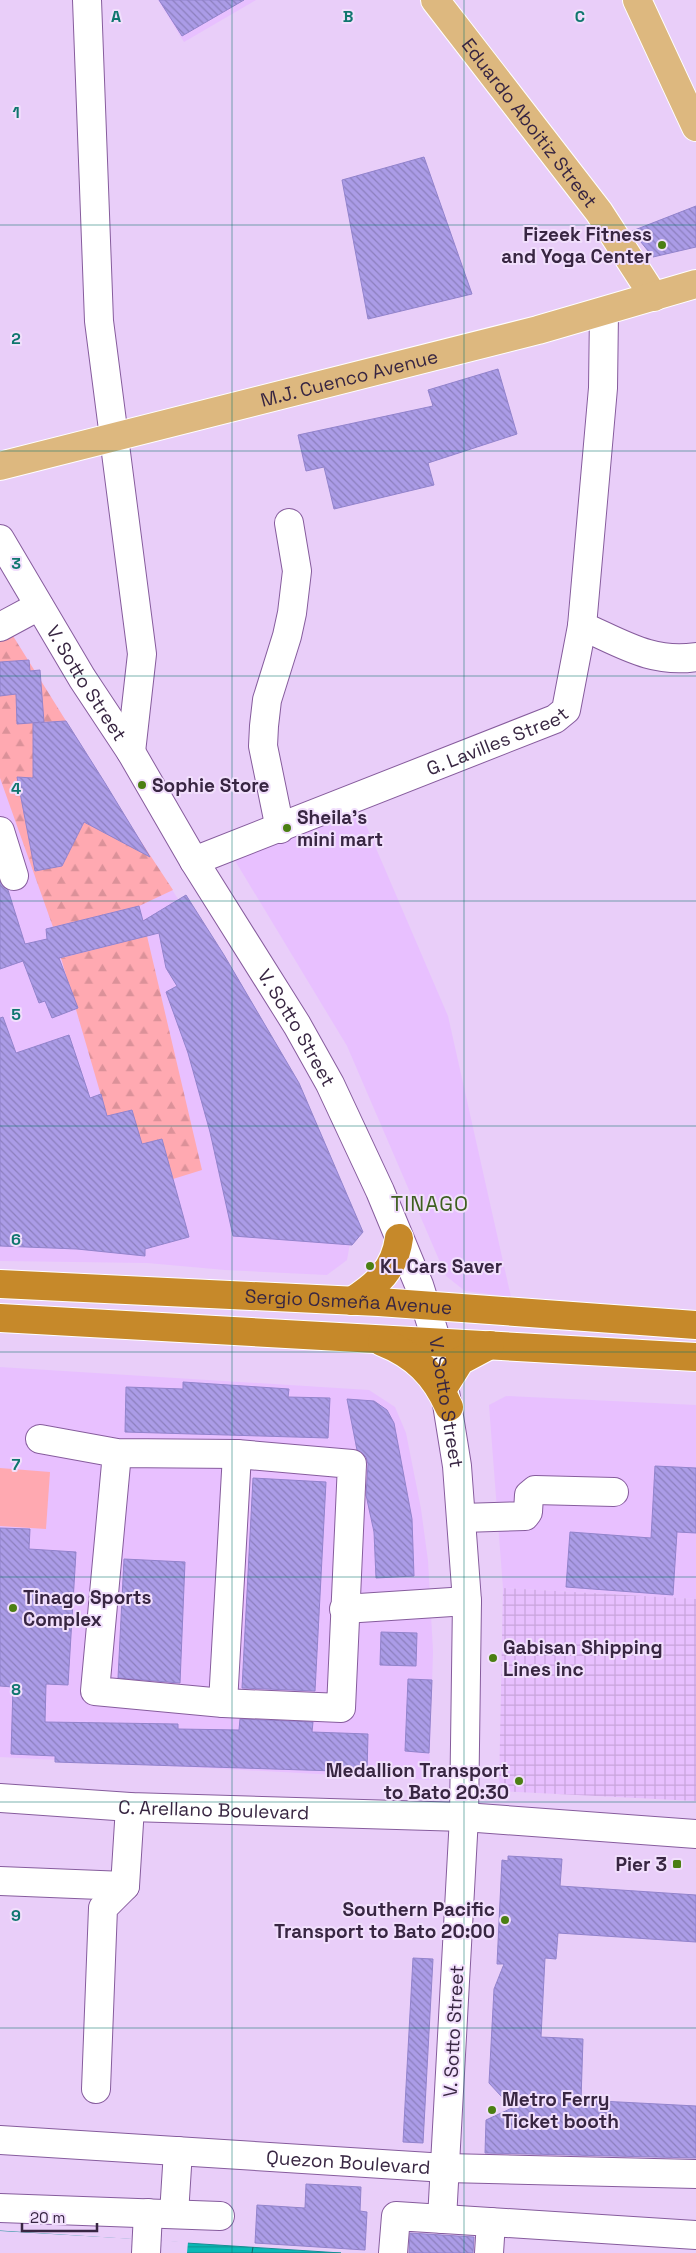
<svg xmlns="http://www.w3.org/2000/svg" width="696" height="2253" font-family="'Space Grotesk',sans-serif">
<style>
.built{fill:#e8c0ff}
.industrial{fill:url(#industrial-grid)}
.forest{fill:url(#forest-firs)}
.pitch{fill:#ffa9b1}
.water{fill:url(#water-rules);stroke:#188d93}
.pier{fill:#e9cef9}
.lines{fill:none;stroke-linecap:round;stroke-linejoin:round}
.ferry{stroke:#146462;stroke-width:1;stroke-dasharray:6 5;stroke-linecap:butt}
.building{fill:url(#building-back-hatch);stroke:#9283cc}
.minor-casing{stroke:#865c9d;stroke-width:30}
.major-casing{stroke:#fff;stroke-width:30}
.highway-casing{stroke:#fff;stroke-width:30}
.minor{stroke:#fff;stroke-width:28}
.major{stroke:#ddb87f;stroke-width:28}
.highway{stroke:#c6892a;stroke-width:28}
.grid{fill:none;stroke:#0f766e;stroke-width:1;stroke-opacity:0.55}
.poi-dot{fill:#4b7f13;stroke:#f1dffc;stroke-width:2}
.labels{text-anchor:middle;stroke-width:4;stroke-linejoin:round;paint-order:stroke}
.street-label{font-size:19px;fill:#382642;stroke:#f1dffc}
.poi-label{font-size:19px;font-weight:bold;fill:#382642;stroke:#f1dffc;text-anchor:start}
.quarter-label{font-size:21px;letter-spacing:1px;fill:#3d5f1f;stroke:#f1dffc}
.grid-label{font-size:16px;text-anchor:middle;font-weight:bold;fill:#0f766e;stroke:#f1dffc;stroke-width:4;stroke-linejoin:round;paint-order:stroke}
</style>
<defs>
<pattern id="industrial-grid" width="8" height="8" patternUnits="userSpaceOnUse" patternTransform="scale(1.25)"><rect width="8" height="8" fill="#e8c0ff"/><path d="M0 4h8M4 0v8" fill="none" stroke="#c8a5dc"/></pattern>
<pattern id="forest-firs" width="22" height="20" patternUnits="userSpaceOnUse" patternTransform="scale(1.25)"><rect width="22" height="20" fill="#ffa9b1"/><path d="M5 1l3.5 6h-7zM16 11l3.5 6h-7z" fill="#db9199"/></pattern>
<pattern id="water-rules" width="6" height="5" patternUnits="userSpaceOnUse" patternTransform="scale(1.25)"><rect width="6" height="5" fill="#0ab9b6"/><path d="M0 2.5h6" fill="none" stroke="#0b9696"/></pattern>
<pattern id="building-back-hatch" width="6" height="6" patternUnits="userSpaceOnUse" patternTransform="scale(1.25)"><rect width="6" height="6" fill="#ab9ce7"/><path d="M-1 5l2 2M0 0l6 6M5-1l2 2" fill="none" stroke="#8c7fbd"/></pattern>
</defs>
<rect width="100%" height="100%" fill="#e9cef9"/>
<g class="built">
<path d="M158,0H256L184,42Z"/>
<path d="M0,615L140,840L249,1009L351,1238L347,1260L327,1275L225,1270L147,1263L0,1261Z"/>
<path d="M360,811L448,1016L511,1297L465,1291L446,1276L347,1046L234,859Z"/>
<path d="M0,1367L369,1390L395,1407L406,1433L421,1509L428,1561L433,1651L429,1780L0,1757Z"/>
<path d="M506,1396L696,1405V1599L503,1588L489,1405Z"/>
</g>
<path class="industrial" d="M503,1588L696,1599V1801L499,1791Z"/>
<g class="forest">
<path d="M8,628L66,721L33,723V778L17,777L35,870L62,866L84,822L130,846L140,840L173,890L139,906L53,927L0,778V633Z"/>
<path d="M147,936L202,1170L173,1179L162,1139L141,1145L132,1110L107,1116L61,958Z"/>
</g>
<path class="pitch" d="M0,1468L50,1472L46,1529L0,1526Z"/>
<path class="water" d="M0,2231L341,2253H0Z"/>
<path class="pier" d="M0,2231L188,2242L187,2253H0Z"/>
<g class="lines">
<path class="ferry" d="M252,2253L253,2247"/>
</g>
<g class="building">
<path d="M159,0H244L182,36Z"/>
<path d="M424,157L472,294L368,319L342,180Z"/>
<path d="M696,206V247L653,257L632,231Z"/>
<path d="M498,369L517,434L428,463L434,485L334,509L324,467L306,471L298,435L433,406L428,390Z"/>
<path d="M29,660L30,671L40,670L44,722L17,724L16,694L0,696V662Z"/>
<path d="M66,721L105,783L150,857L84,822L62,866L35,871L17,777L33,778V723Z"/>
<path d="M0,882L8,890L25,944L47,939L46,929L139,906L143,921L186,895L224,955L299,1083L363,1232L352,1245L233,1236L210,1132L188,1053L166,992L177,986L166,968L159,933L59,958L78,1008L52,1018L45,1001L39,1003L23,961L0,969Z"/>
<path d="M3,1017L16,1053L69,1035L90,1098L101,1094L107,1116L132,1110L142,1144L162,1139L189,1237L145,1249V1256L77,1249L0,1246V1018Z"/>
<path d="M183,1382L289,1389L288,1397L330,1398L328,1438L125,1432L126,1387L183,1389Z"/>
<path d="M347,1399L374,1401L387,1410L394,1423L412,1519L414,1576L376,1578L374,1532L366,1495L368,1464L366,1457L357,1450Z"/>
<path d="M655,1466L696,1468V1533L677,1532L673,1595L566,1587L570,1532L651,1538Z"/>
<path d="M253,1478L326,1482L315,1691L242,1688Z"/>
<path d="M0,1528L30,1529L29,1549L76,1552L68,1685L46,1684L45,1722L178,1724V1729L239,1730L240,1719L313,1722L312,1732L368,1734L367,1772L55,1762V1756L11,1754L13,1687L0,1686Z"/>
<path d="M124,1559L185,1562L180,1683L118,1678Z"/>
<path d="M381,1632L417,1633L416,1666L380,1665Z"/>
<path d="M408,1679L432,1680L429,1753L405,1751Z"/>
<path d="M508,1856L562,1859L560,1886L696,1895V1942L558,1933L556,1959L545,1958L541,2037L583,2039L581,2100L696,2106V2158L485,2153L486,2120L512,2108L489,2083L494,1989L504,1964H497L502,1860L508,1861Z"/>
<path d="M413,1958L433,1959L423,2143L403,2142Z"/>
<path d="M306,2184L361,2187L360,2211L367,2212L365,2250L255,2243L257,2205L305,2208Z"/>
<path d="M410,2233L474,2237L473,2253H409Z"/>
</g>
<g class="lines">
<g class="minor-casing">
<g id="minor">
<path d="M87,0L99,321L142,654L131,752"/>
<path id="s1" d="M0,539L82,678L131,752L194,861L297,1025L330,1084L380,1191L419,1285L437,1342L457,1466L467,1601L464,1817L442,2219"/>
<path d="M582,626C621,643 652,664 696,657"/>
<path d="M0,627L39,606"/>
<path d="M280,829L263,746L264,726L267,700L287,636L292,613L297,571L289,523"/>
<path d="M0,831L14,876"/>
<path id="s2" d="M194,861L555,719L566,710L582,626L603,388L604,312"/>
<path d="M40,1439L117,1453L237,1454L352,1464L341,1708L223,1703L95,1691L117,1453"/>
<path d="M462,1518L525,1516L528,1512L529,1495L535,1490L614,1492"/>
<path d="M344,1609L467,1601"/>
<path d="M223,1703L237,1454"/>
<path id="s3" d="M0,1798L130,1807L464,1817L696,1834"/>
<path d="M0,1881L125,1886"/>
<path d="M96,2089L103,1908L125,1886L130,1807"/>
<path id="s4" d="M0,2140L446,2168L696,2174"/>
<path d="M0,2208L220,2216"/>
<path d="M174,2214L178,2151"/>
<path d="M146,2253L148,2213"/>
<path d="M393,2253L396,2216L696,2235"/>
<path d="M489,2253L491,2222"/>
</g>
</g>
<g class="major-casing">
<g id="major">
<path id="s5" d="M435,0L599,212L654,297"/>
<path d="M637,0L696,127"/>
<path id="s6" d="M0,466L538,330L696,284"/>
</g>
</g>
<g class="highway-casing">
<g id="highway">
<path id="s7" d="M0,1284L379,1302L696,1325"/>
<path d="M352,1301C377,1285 395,1269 399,1238"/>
<path d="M0,1318L696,1357"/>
<path d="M382,1342C415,1355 435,1375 449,1407"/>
<path d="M445,1385L460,1361L490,1345"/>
</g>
</g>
<use href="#minor" class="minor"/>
<use href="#major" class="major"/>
<use href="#highway" class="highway"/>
</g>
<path class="grid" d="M232,0V2253M464,0V2253M0,225H696M0,451H696M0,676H696M0,901H696M0,1126H696M0,1352H696M0,1577H696M0,1802H696M0,2028H696"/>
<g class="poi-dot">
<circle cx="662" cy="245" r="5"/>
<circle cx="142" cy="785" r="5"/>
<circle cx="287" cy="828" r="5"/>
<circle cx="370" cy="1266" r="5"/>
<circle cx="13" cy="1608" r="5"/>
<circle cx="493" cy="1658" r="5"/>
<circle cx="519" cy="1781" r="5"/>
<rect x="672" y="1859" width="10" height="10" rx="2.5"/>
<circle cx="505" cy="1920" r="5"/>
<circle cx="492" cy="2110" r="5"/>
</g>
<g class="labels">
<g class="street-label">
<text dy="7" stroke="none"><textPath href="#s5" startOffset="155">Eduardo Aboitiz Street</textPath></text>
<text dy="7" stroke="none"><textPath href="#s6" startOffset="360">M.J. Cuenco Avenue</textPath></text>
<text dy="7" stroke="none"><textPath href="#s1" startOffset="168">V. Sotto Street</textPath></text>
<text dy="7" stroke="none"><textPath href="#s2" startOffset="326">G. Lavilles Street</textPath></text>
<text dy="7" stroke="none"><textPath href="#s1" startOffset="572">V. Sotto Street</textPath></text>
<text dy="7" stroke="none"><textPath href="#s7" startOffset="349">Sergio Osmeña Avenue</textPath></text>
<text dy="7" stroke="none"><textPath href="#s1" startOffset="978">V. Sotto Street</textPath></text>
<text dy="7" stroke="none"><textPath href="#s3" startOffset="214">C. Arellano Boulevard</textPath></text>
<text transform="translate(453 2031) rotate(-87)" y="7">V. Sotto Street</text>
<text dy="7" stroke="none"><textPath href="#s4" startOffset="349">Quezon Boulevard</textPath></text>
</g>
<g class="poi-label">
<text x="652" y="241" text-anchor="end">Fizeek Fitness<tspan x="652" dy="22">and Yoga Center</tspan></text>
<text x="152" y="792">Sophie Store</text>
<text x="297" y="824">Sheila's<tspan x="297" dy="22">mini mart</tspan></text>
<text x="380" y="1273">KL Cars Saver</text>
<text x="23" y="1604">Tinago Sports<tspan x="23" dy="22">Complex</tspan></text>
<text x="503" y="1654">Gabisan Shipping<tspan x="503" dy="22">Lines inc</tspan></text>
<text x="509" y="1777" text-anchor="end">Medallion Transport<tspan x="509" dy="22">to Bato 20:30</tspan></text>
<text x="667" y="1871" text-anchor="end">Pier 3</text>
<text x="495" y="1916" text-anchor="end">Southern Pacific<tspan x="495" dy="22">Transport to Bato 20:00</tspan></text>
<text x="502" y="2106">Metro Ferry<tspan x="502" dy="22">Ticket booth</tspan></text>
</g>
<g class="quarter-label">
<text x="430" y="1211">TINAGO</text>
</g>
</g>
<g class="grid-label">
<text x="116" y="22">A</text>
<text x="348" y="22">B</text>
<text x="580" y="22">C</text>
<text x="16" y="118">1</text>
<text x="16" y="344">2</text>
<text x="16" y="569">3</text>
<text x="16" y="794">4</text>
<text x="16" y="1020">5</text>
<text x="16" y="1245">6</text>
<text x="16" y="1470">7</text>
<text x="16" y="1695">8</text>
<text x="16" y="1921">9</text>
</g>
<path d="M22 2223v8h75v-8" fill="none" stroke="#382642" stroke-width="2.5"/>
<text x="30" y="2223" font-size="15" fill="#382642" stroke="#f1dffc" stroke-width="4" paint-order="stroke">20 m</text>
</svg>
